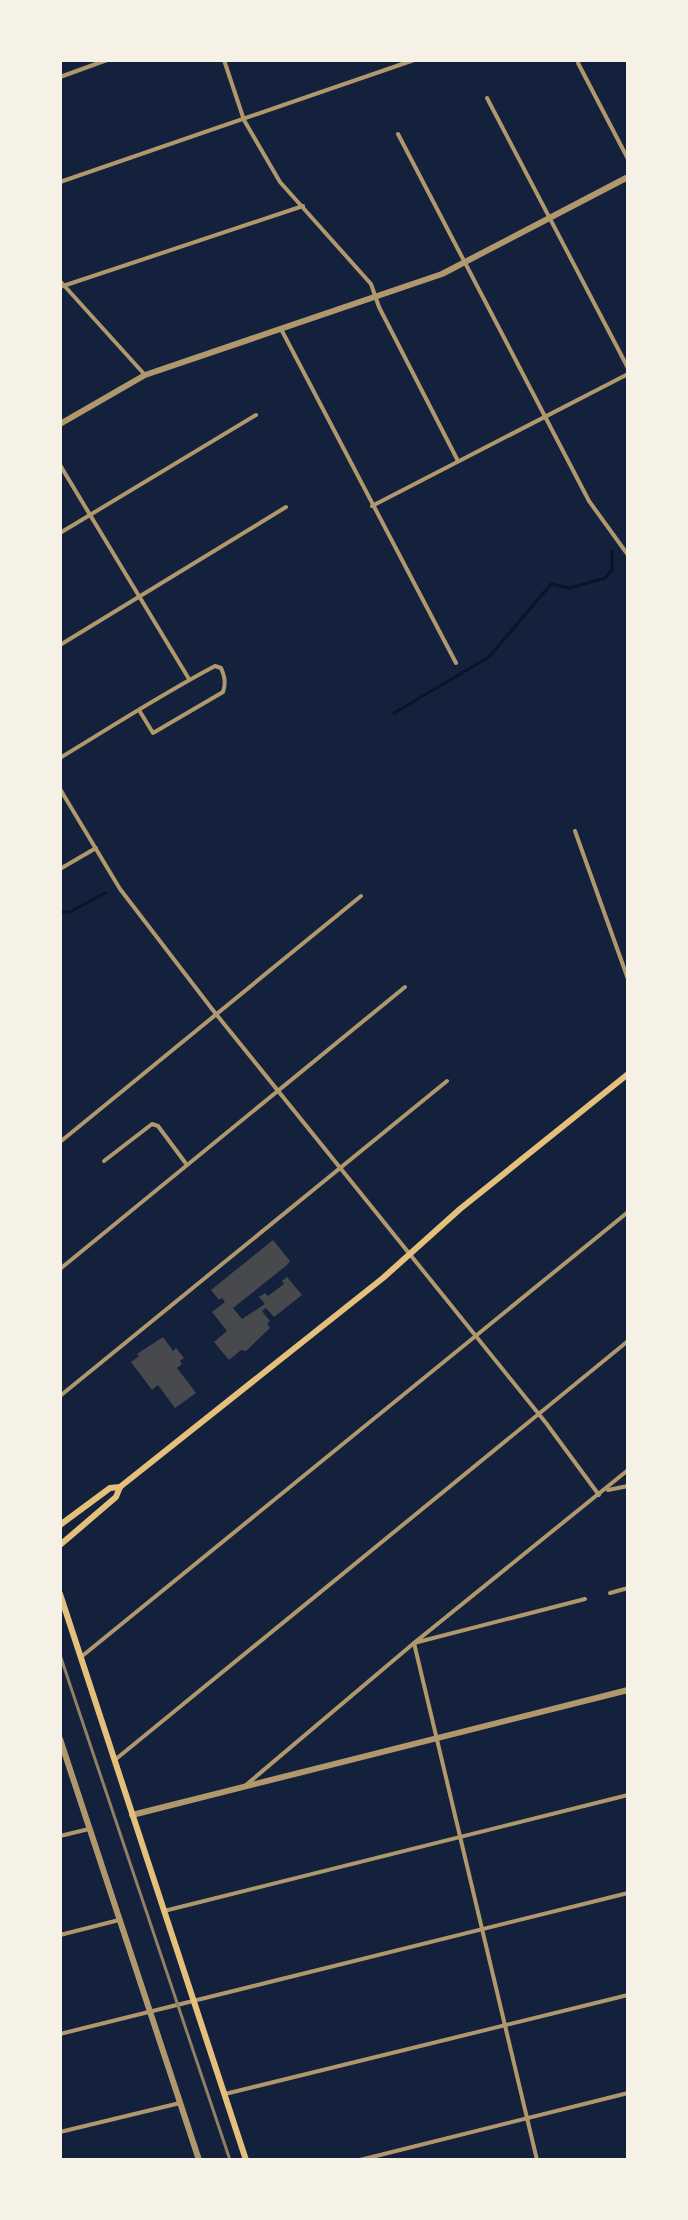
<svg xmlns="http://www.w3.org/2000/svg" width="688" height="2220" font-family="'IBM Plex Sans',sans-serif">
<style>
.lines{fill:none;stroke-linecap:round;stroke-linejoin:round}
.stream{stroke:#0b132b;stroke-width:3}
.building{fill:#48494c}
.minor{stroke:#b1986c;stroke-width:4}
.tertiary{stroke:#b1986c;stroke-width:6}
.secondary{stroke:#e5c07b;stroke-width:6}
.rail{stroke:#918062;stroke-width:3}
</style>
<rect width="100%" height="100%" fill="#14213d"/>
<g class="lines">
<g class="stream">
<path d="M394,713L489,657L551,584L570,588L605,578L612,570V551"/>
<path d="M60,912H70L105,893"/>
</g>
</g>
<g class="building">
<path d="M273,1240L290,1261L287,1265L233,1308L242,1319L265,1304L259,1297L265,1293L268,1296L284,1284L282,1281L287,1277L302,1295L274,1317L266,1308L262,1311L270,1321L267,1324L270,1328L246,1351L241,1350L229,1360L214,1342L227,1331L212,1312L225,1302L222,1298L219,1300L211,1290Z"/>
<path d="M163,1337L173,1351L176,1348L184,1358L180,1361L182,1364L177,1368L196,1393L175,1408L158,1385L152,1390L131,1362L139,1356L137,1354Z"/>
</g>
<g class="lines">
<g class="minor">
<path d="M224,60L244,120L280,182L371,284L379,307L458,461"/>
<path d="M578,63L628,159"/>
<path d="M60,77L107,60"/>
<path d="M487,98L628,368"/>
<path d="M398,134L589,501L628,555"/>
<path d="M60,182L414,60"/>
<path d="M60,281L145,375"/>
<path d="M60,287L303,206"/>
<path d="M281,329L456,663"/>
<path d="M60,465L189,679"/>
<path d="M372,506L628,374"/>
<path d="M60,533L256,415"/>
<path d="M60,645L286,507"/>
<path d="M60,758C111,727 162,694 215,666L221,668C225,677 226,683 223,692L153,733L139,710"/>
<path d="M60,789L120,889L212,1009L546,1423L599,1495"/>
<path d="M575,831L628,979"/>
<path d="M60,869L96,848"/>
<path d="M60,1142L361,896"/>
<path d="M104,1161L152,1124L158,1126L187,1165"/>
<path d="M60,1269L405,987"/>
<path d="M60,1396L447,1081"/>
<path d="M608,1490L628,1486"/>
<path d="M610,1593L628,1588"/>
<path d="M81,1657L628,1212"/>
<path d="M116,1759L628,1341"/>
<path d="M246,1785L414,1643L628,1470"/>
<path d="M60,1836L89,1829"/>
<path d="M164,1911L628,1795"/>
<path d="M60,1935L119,1920"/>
<path d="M60,2034L628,1893"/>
<path d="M225,2094L628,1995"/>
<path d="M60,2132L180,2103"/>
<path d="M360,2160L628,2093"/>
<path d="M537,2160L414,1643L585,1599"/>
</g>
<g class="tertiary">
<path d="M60,424L145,375L442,274L628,177"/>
<path d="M60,1739L199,2160"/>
<path d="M132,1815L628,1690"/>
</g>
<g class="secondary">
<path d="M60,1525L110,1488L120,1487"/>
<path d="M60,1545L116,1497L120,1487L383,1278L460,1209L628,1074"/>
<path d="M60,1594L246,2160"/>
</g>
<path class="rail" d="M60,1655L230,2160"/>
</g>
<rect width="688" height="2220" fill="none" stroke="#f6f1e7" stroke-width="124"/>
</svg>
